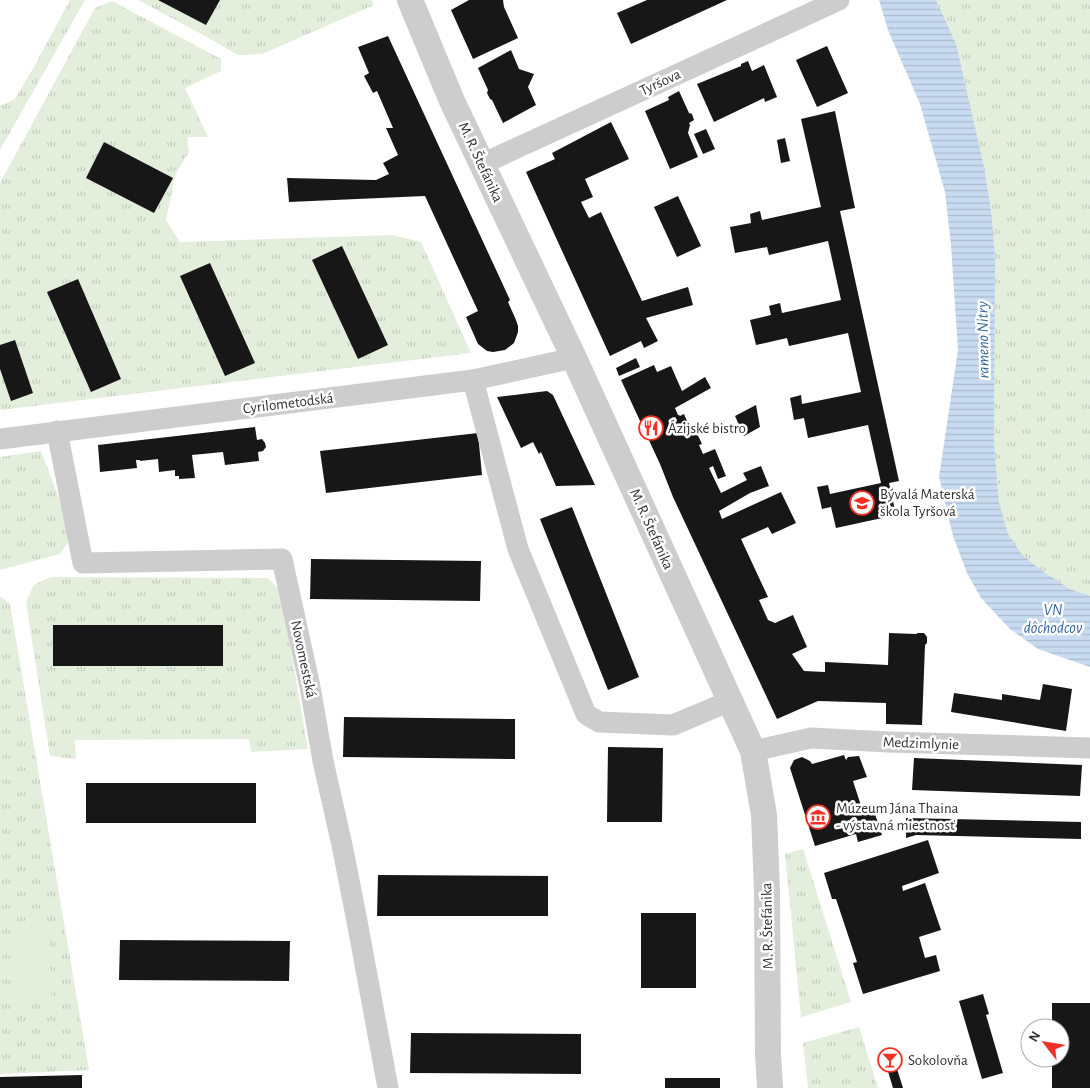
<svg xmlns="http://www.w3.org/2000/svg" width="1090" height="1088" font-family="'Alegreya Sans',sans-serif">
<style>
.grass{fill:url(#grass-tufts)}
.garden{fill:#e4eedd}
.water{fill:url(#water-rules)}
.building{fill:#171717}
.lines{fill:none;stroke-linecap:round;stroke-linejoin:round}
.minor{stroke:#cdcdcd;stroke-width:21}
.tertiary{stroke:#cdcdcd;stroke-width:26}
.labels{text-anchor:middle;stroke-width:5;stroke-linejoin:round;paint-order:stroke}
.street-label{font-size:15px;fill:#303030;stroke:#fff}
.poi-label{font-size:15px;fill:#303030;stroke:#fff;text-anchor:start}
.water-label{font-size:16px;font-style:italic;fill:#35679b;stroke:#fff}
</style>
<defs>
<pattern id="grass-tufts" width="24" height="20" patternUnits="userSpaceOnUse" patternTransform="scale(1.25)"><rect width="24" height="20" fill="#e4eedd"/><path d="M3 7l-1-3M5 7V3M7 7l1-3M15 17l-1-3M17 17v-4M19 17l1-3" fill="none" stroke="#c4ccbe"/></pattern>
<pattern id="water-rules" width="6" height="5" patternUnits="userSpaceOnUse" patternTransform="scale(1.25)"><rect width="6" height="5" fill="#c8dbf0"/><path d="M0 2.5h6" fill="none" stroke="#acbcce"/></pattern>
</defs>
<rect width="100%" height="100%" fill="#fff"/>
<g class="grass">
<path d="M70,0H85L0,150V106L15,99L35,65Z"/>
<path d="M138,0H372L374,5L262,54L238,55L205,36Z"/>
<path d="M905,0H1090V608L1000,553L966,209Z"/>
<path d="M112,1L221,59V71L185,88L208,137H187L189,152L176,173L166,220L180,242L393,235L421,242L471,353L0,410V183L95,8Z"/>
<path d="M41,451L73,535L60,554L0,570V457Z"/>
<path d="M51,577L268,578L281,592L308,749L251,752L249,739L75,740L76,759L50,756L26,602L34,585Z"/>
<path d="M0,596L10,604L89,1070L0,1074Z"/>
<path d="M803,849L851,1002L801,1017L785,854Z"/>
<path d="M859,1027L878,1088H808L803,1043Z"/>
</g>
<path class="garden" d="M48,927L52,1002L15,1001L12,928Z"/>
<path class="water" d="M879,0H936L956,44L984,167L991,210L995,257L994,443L999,503L1008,534L1022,555L1042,571L1070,589L1090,596V667L1038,649L1010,629L981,598L967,573L953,536L939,477L958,350L951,245L945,192L920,104L888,30Z"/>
<g class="building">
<path d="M158,0H220L206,25Z"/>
<path d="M469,0H503L504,7L518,38L473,59L451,10Z"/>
<path d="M647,0H727L631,44L617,13Z"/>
<path d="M388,36L510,300L508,302L516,320L518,326V332L514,343L505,350L493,352L487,351L478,344L466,317L478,311L425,196L289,202L287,178L376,180L389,174L383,163L398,155L386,128H393L377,91L373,93L364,76L369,73L358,47Z"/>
<path d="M827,46L848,93L817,107L796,60Z"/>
<path d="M511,50L519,69L534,74L528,87L536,105L503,123L492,100L490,99L487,93L488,90L478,68Z"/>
<path d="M748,61L752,71L764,65L777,97L765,102L764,98L714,122L697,84L741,66V64Z"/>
<path d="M679,91L689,113L692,114L694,120L689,123L690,125L688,133L698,157L670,169L645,111L669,100L668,97Z"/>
<path d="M835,111L855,208L840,211L899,481L889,483L896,515L836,528L831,507L822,509L817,487L828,485L830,494L881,483L868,425L808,438L804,418L794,420L790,398L801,395L802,404L861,392L848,333L789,346L787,338L756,345L750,320L771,315L769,306L780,303L782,313L841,300L828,241L769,255L767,247L735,253L730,227L751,223L750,214L760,211L762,220L821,207L801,119Z"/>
<path d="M611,122L629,159L585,179L593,197L581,202L589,218L601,212L642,301L688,287L693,305L646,318L658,341L644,348L641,341L610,356L526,172L555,159L552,153Z"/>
<path d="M706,129L715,149L703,154L694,134Z"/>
<path d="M785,138L790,161L781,163L777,140Z"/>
<path d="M104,142L173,178L154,213L86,178Z"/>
<path d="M678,196L701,246L677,257L654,207Z"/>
<path d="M342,246L388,345L358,359L312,260Z"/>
<path d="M210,263L255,363L225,376L180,276Z"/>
<path d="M78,279L121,379L91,392L47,292Z"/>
<path d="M15,340L33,393L11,401L0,369V345Z"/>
<path d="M636,358L640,367L619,376L616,368Z"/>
<path d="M654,365L657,372L671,366L682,391L705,377L711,388L675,408L678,415H679L680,416L684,414L689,426L693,425L702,444L699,445L703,454L715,449L726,476L718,479L713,466L709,468L721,493L747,480L743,473L761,466L769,486L750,493L719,511L722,519L781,492L796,523L772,534L768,527L741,539L768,597L759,600L768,620L775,623L793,615L807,647L792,654L804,671L825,672V662L888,665L889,633L916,634L918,633H924L927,637V643L925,645L922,725L886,724V703L818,701L777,719L673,497L660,464L621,380Z"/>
<path d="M547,391L553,395L595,485L556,486L541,452L539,454L533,442L521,448L497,397Z"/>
<path d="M756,405L760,427L744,436L735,416Z"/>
<path d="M255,427L257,440L262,439L265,443L266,447L263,451L258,452L259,461L225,465L223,452L192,455L195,478L179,479V476H175V470L159,472L158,459L140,461V460H136L137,468L100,472L98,445Z"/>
<path d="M478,433L482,475L326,493L320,451Z"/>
<path d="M572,507L639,677L608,690L540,519Z"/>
<path d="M311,559L481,561L480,601L310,599Z"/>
<rect x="53" y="625" width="170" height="41"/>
<path d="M1043,684L1072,689L1066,731L951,712L954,693L1002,700V694L1040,700Z"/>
<path d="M344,717L515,719V759L343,757Z"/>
<path d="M608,747L663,748L662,822H607Z"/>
<path d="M844,755L846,760L848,757L859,756L867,777L853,781L864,815L874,811L882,835L858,842L856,834L815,846L790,768L794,760L802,757L810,761L812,764Z"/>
<path d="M914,758L1082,765L1080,796L912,790Z"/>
<rect x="86" y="783" width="170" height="40"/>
<path d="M906,818L1081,822V839L916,835L906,838Z"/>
<path d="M928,840L939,873L902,886L903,891L925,883L941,930L919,937L925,958L936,955L940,971L863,994L853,963L857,962L836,899H832L824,873Z"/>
<path d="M378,875L548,876V916H377Z"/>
<rect x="641" y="913" width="55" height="75"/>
<path d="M120,940L290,941L289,981L119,980Z"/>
<path d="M983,994L989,1014L986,1015L1003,1073L982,1079L959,1001Z"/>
<path d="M1052,1003H1090V1088H1052V1058H1060V1028H1052Z"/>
<path d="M411,1033L581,1034V1074L410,1073Z"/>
<path d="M893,1056L903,1088H893L884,1058Z"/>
<path d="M82,1075V1088H0V1077Z"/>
<rect x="665" y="1078" width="55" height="10"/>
</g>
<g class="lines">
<g class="minor">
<path d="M482,164L839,0"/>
<path d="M473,380L518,549L586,714L599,722L673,725L730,701"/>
<path d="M57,431L83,563L282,559L310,687L323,761L342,845L356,916L388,1088"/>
<path d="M0,439L473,380L574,358"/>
<path d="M753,751L811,738L889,742L1090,748"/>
</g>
<path class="tertiary" d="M410,0L452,101L574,358L753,751L764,815L767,892L768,1054L770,1088"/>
</g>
<defs>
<g id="restaurant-ring" transform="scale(1.25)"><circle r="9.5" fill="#fff" stroke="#f62f24" stroke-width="1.5"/><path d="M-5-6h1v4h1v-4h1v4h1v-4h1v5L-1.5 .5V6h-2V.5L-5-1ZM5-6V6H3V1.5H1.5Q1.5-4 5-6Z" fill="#f62f24"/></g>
<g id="school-ring" transform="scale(1.25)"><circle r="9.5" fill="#fff" stroke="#f62f24" stroke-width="1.5"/><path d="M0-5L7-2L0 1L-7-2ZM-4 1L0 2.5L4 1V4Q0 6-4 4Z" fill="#f62f24"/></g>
<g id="museum-ring" transform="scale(1.25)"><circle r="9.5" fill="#fff" stroke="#f62f24" stroke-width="1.5"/><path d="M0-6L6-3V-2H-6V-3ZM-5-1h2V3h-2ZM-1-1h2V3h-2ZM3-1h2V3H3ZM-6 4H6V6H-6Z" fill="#f62f24"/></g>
<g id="bar-ring" transform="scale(1.25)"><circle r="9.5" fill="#fff" stroke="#f62f24" stroke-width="1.5"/><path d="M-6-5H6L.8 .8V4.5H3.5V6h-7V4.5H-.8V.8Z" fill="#f62f24"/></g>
</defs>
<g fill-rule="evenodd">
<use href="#restaurant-ring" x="651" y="428"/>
<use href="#school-ring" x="862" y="503"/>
<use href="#museum-ring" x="818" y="817"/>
<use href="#bar-ring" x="890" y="1060"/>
</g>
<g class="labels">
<g class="street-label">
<text transform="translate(660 82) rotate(-25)" y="5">Tyršova</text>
<text transform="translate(481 162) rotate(65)" y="5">M. R. Štefánika</text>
<text transform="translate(288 403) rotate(-7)" y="5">Cyrilometodská</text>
<text transform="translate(652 529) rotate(66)" y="5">M. R. Štefánika</text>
<text transform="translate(304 659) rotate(78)" y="5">Novomestská</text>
<text transform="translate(921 743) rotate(2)" y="5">Medzimlynie</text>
<text transform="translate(767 926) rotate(-91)" y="5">M. R. Štefánika</text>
</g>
<g class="poi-label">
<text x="668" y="433">Ázijské bistro</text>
<text x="880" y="499">Bývalá Materská<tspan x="880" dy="17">škola Tyršová</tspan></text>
<text x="836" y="813">Múzeum Jána Thaina<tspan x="836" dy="17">- výstavná miestnosť</tspan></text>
<text x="908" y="1065">Sokolovňa</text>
</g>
<g class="water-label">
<text transform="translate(982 340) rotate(-91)" y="6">rameno Nitry</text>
<text x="1053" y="615">VN<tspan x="1053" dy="18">dôchodcov</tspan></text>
</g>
</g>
<g transform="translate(1045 1043) rotate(301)"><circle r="24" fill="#ffffff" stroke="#acacac"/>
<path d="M0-4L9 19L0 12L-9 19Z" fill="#f62f24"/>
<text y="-8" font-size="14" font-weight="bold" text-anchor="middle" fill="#303030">N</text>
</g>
</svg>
